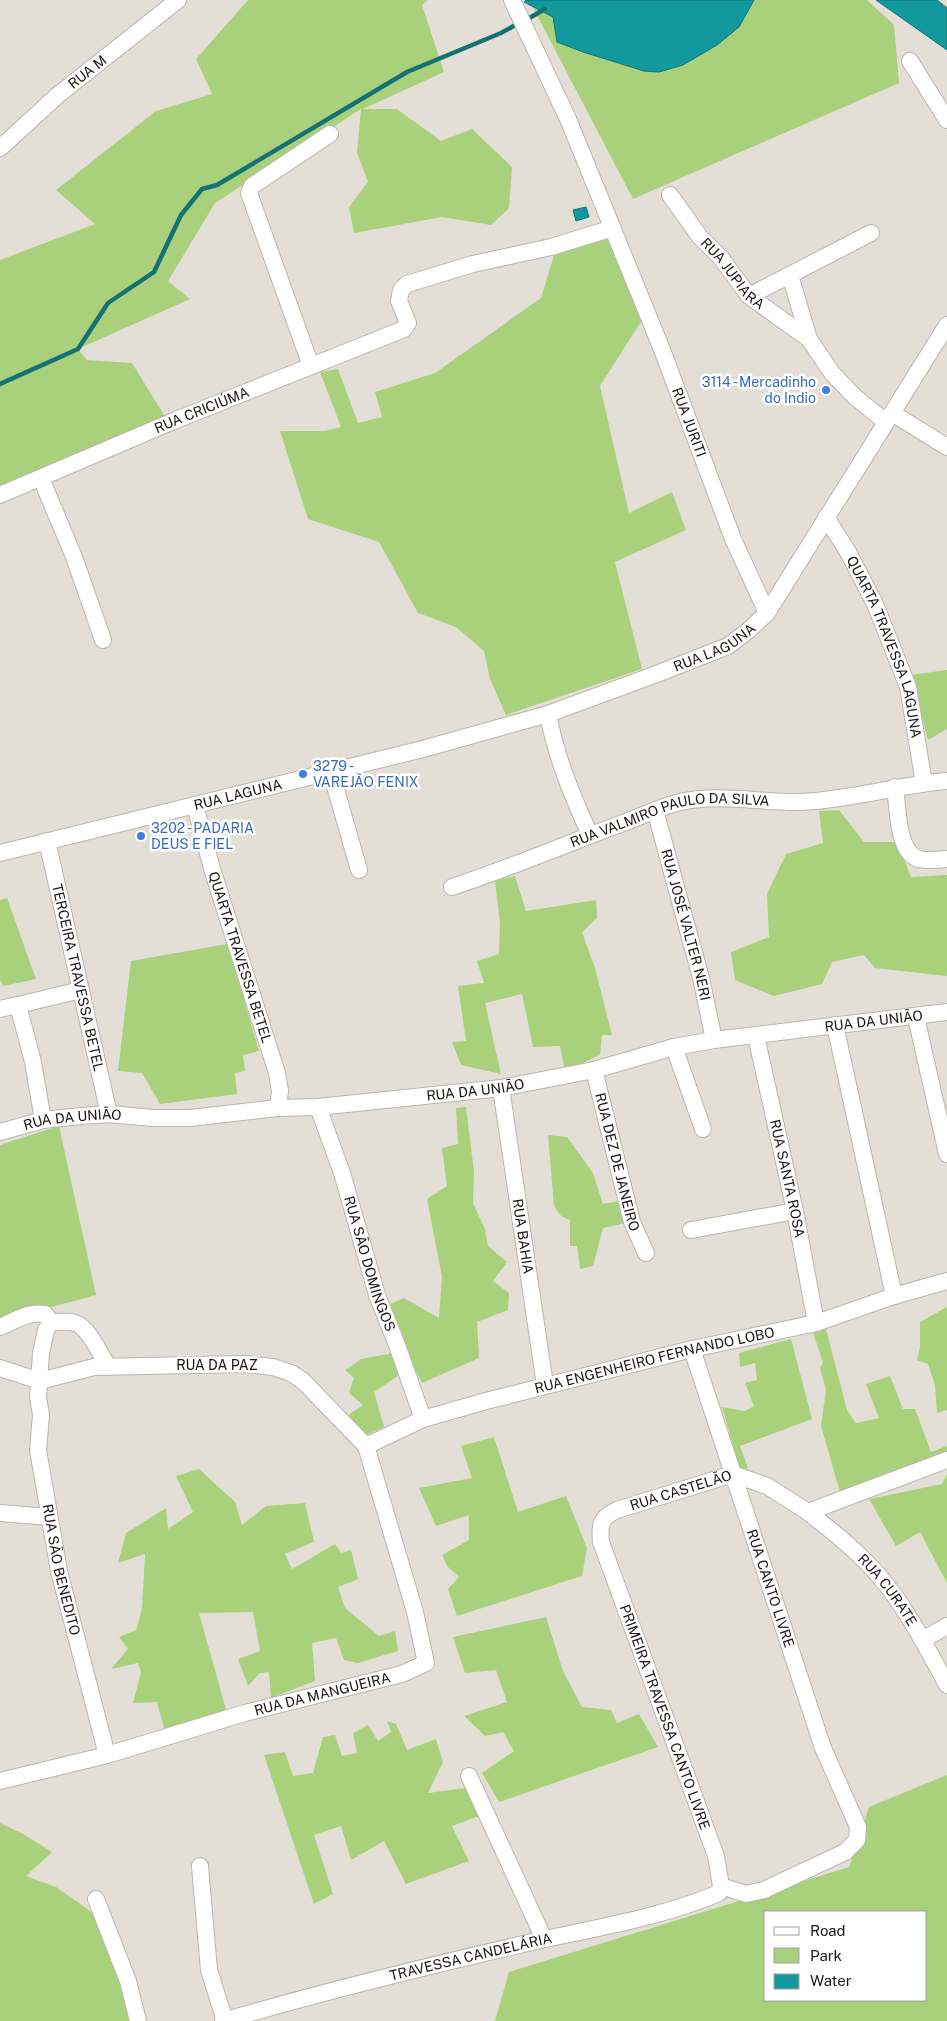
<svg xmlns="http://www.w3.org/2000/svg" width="947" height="2021" font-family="'Public Sans',sans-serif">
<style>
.green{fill:#a9d17b;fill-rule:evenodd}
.water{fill:#12999e;stroke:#147274}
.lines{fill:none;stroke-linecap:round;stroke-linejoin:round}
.stream{stroke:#147274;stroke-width:4.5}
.street-casing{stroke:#bab5ad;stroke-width:18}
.street{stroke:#fff;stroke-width:16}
.shop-dot{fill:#3f7fe0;stroke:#fff;stroke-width:2}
.labels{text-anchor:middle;stroke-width:5;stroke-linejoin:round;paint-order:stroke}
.street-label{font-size:14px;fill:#181613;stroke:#fff}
.shop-label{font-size:14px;fill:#366cbe;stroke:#fff;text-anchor:start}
</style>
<rect width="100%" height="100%" fill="#e4dfd6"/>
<g class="green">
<path d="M248,0H428L422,5L444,72L363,109H397L441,141L472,129L512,167L509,208L491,225L442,217L354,233L349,207L368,182L357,153L361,109L215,203L168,281L190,299L78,349L87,360L132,363L169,423L0,491V260L95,224L56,190L156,111L212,94L196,59Z"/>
<path d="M529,0H867L894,25L899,83L633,199Z"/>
<path d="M609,237L642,320L600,386L629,513L672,492L686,530L615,562L642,669L506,715L490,679L484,651L456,627L418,613L379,542L308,519L280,431H325L341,427L320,372L338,369L358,423L382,417L375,392L435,373L541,298L554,255Z"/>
<path d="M947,670V729L928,740L910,675Z"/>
<path d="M839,810L864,842H897L911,877L947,875V976L875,968L864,955L832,962L822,984L774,996L735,980L731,952L769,937L767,894L786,854L823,843L819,811Z"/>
<path d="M515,876L526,911L596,900L597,918L582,932L595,968L612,1035H602L600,1055L565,1071L560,1046L533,1047L522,994L485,1003L501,1074L461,1065L452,1042L466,1041L458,986L484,983L477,961L499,954L500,923L495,881Z"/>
<path d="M7,898L36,979L3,986L0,980V900Z"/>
<path d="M224,931L259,1051L243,1055L245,1071L235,1073L237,1094L160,1104L142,1073L118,1071L131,961L227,944Z"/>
<path d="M466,1107L474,1172L473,1203L485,1229L488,1246L507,1262L493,1281L509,1293L508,1310L477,1322L479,1358L422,1383L412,1364L390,1304L404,1298L439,1318L442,1277L427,1199L447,1186L442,1148L458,1144L456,1108Z"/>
<path d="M59,1126L96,1295L0,1321V1145Z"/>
<path d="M548,1135L567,1137L593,1173L603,1204L618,1201L626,1223L603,1228L593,1266L580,1269L577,1246H570V1220L561,1216L554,1206Z"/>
<path d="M947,1307V1410L937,1413L935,1385L928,1364L917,1360L920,1347V1322Z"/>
<path d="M826,1329L847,1410L856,1423L879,1418L866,1384L890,1376L903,1409H915L931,1452L947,1446V1460L840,1492L821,1426L826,1390L820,1368L823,1362L813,1333Z"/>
<path d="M791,1339L812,1419L740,1446L748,1468L740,1470L722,1407L745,1411L754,1406L745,1383L757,1380L755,1363L740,1367L739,1353Z"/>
<path d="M393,1353L399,1375L374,1392L384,1427L366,1435L345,1417L363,1405L349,1393L354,1378L345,1370L361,1359Z"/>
<path d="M494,1437L518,1512L566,1496L587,1548L582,1576L457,1616L448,1589L459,1577L447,1566L442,1555L469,1540V1515L436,1526L419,1488L472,1478L461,1446Z"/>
<path d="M199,1469L235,1502L242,1525L266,1506L305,1503L314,1542L285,1554L292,1569L335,1544L341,1553L351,1550L358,1579L338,1587L345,1608L379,1636L395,1631L398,1651L358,1663L344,1660L336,1638L312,1643L315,1681L271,1698L269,1672L260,1673L248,1686L238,1659L260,1651L253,1612L199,1613L227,1713L165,1731L157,1702L133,1703L141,1672L138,1663L111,1669L128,1649L119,1637L136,1630L142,1609L145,1554L118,1563L126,1533L166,1508L168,1529L193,1512L176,1476Z"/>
<path d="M947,1474V1583L920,1532L896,1546L869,1499L942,1484Z"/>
<path d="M546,1617L563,1671L582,1707L611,1710L617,1723L639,1714L658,1747L499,1802L482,1773L514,1751L503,1732L485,1736L464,1716L507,1702L496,1670L465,1673L453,1637Z"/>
<path d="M387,1721L396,1724L407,1750L436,1739L443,1762L428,1793L474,1787L479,1816L452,1826L469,1861L406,1884L384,1841L351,1860L341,1826L314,1835L333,1894L314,1904L264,1755L285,1752L293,1776L313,1773L323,1737L335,1735L342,1756L357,1753L353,1733L368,1725L378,1741L391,1732Z"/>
<path d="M947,1775V2021H495L509,1972L849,1867L869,1807ZM766,1912H926V2000H766Z"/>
<path d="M0,1823L23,1834L52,1852L26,1876L56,1887L96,1915L115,1966L130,2019L129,2021H0Z"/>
</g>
<g class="water">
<path d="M526,0H754L739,27L717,45L683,65L659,72L644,71L583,52L557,42L553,17L524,2Z"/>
<path d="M876,0H937L947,8V50Z"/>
<path d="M586,207L589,217L576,221L573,210Z"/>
</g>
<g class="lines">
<g class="stream">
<path d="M526,20L545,9"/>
<path d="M0,384L78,349L108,303L154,272L181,215L202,189L217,185L407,72L501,33L519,23"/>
</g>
<g class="street-casing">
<g id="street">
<path id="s1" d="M512,0L568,119L661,347L733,539L767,613"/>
<path d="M910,61L947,120"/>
<path id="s2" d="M0,148L58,95L178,0"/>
<path id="s3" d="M670,195L700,237L721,258L749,296L809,339L832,373L855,397L886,422"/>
<path d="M790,275L809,339"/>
<path d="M749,296L871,233"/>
<path d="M311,366L249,193L252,186L330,134"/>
<path d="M892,413L947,447"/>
<path d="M41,478L74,557L103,640"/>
<path id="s4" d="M0,495L176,420L404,329L408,323L399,301L401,290L407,284L473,264L551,247L613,228"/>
<path id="s5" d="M826,517L848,552L875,604L908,687L924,783"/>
<path d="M548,714C556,757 572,795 590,835"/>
<path d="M331,772L359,870"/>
<path d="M895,787C898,807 897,853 919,859C928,861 938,860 947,859"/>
<path id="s6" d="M195,806L213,872L277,1073L280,1091L278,1108"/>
<path id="s7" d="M655,810L701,978L714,1040"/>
<path id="s8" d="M47,841L109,1114"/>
<path id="s9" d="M0,853L423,749L548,714L654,675L728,646L749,630L767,613L947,325"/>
<path id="s10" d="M452,887C510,868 566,844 623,823C642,816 660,807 680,802C719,793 761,803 801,802C850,800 898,785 947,781"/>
<path d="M18,1005L81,990"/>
<path d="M0,1009L18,1005L33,1062L43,1120"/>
<path d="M916,1017L947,1154"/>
<path d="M835,1025L894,1296"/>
<path id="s11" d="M756,1036L795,1211L816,1323"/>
<path d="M674,1047L703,1129"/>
<path id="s12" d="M594,1070L632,1222L646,1253"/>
<path id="s13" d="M501,1088L545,1385"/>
<path id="s14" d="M318,1107L342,1173L377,1295L397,1345L423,1419"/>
<path id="s15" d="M0,1132L43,1120L81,1116L109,1114L153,1118H190L278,1108L318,1107L501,1088L594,1070L674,1047L714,1040L947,1012"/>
<path d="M691,1230L795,1211"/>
<path d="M51,1322C58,1322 67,1321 75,1323C88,1326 101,1355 108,1367"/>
<path id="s16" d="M0,1327C15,1321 28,1311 45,1314L51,1322L46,1330L41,1353L38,1397L41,1415L38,1450L59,1571L107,1755"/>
<path id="s17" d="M692,1349L823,1748L858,1827L857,1840L845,1852L764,1890L746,1894L721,1886"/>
<path d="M0,1368L40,1381"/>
<path id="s18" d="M366,1446L423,1419L486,1401L692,1349L816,1323L894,1296L947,1281"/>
<path id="s19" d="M808,1512C833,1532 859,1552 880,1577C907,1609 927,1648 947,1685"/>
<path d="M0,1513L49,1517"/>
<path d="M922,1640L947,1626"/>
<path d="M469,1776L544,1939"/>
<path id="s20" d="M0,1781L107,1755L245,1713L402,1674L426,1663L415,1612L366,1446L303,1381L291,1373L273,1367L245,1364L94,1367L40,1381"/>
<path d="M200,1866L209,1970L225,2021"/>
<path d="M96,1899L128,1981L138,2021"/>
<path id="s21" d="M223,2021C325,1991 428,1966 532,1942C595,1928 659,1918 719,1893L721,1886L716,1856L601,1542C599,1525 601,1517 617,1510L733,1474L767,1486L808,1512L947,1460"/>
</g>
</g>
<use href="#street" class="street"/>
</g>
<g class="shop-dot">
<circle cx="826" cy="390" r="5"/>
<circle cx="303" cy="774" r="5"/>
<circle cx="141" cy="836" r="5"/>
</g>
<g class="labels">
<g class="street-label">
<text dy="5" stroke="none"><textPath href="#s2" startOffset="116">RUA M</textPath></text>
<text dy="5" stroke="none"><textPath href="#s3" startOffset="101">RUA JUPIARA</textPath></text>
<text dy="5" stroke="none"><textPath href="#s4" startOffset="219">RUA CRICIÚMA</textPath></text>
<text dy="5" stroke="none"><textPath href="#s1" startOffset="458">RUA JURITI</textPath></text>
<text dy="5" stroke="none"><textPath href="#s9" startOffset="745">RUA LAGUNA</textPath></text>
<text dy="5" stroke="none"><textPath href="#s5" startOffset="144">QUARTA TRAVESSA LAGUNA</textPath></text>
<text dy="5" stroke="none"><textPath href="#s9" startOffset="245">RUA LAGUNA</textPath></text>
<text dy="5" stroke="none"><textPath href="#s10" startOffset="230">RUA VALMIRO PAULO DA SILVA</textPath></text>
<text dy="5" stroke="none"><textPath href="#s7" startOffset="119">RUA JOSÉ VALTER NERI</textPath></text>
<text dy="5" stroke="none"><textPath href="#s6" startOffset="158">QUARTA TRAVESSA BETEL</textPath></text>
<text dy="5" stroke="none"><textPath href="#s8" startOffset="140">TERCEIRA TRAVESSA BETEL</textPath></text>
<text dy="5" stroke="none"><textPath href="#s15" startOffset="884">RUA DA UNIÃO</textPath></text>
<text dy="5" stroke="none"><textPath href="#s15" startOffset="479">RUA DA UNIÃO</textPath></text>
<text dy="5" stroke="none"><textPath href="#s15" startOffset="74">RUA DA UNIÃO</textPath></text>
<text dy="5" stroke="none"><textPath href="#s12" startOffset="95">RUA DEZ DE JANEIRO</textPath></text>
<text dy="5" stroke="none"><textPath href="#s11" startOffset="146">RUA SANTA ROSA</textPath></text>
<text dy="5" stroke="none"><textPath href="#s13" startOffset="150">RUA BAHIA</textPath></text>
<text dy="5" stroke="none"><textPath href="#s14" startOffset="165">RUA SÃO DOMINGOS</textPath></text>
<text dy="5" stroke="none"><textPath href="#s18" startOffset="302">RUA ENGENHEIRO FERNANDO LOBO</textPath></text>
<text x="217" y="1370">RUA DA PAZ</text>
<text dy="5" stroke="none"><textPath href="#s21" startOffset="991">RUA CASTELÃO</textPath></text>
<text dy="5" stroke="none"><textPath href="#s16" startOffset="310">RUA SÃO BENEDITO</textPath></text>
<text dy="5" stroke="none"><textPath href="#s17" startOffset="252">RUA CANTO LIVRE</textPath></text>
<text dy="5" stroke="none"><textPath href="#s19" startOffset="112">RUA CURATE</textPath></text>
<text dy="5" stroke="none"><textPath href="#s20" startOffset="334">RUA DA MANGUEIRA</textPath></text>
<text transform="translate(665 1717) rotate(70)" y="5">PRIMEIRA TRAVESSA CANTO LIVRE</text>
<text dy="5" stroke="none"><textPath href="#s21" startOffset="256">TRAVESSA CANDELÁRIA</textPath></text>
</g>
<g class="shop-label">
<text x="816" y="387" text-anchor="end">3114 - Mercadinho<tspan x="816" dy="16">do Indio</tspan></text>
<text x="313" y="771">3279 -<tspan x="313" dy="16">VAREJÃO FENIX</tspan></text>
<text x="151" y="833">3202 - PADARIA<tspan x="151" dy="16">DEUS E FIEL</tspan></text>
</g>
</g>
<rect x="764" y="1911" width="162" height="90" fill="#ffffff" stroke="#a3a2a1"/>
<rect x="774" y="1927" width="25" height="8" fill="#ffffff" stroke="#a3a2a1"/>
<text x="810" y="1936" font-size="15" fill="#181613">Road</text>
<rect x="774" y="1948" width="25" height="15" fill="#a9d17b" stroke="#a3a2a1"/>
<text x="810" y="1961" font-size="15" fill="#181613">Park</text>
<rect x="774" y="1974" width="25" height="15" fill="#12999e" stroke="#a3a2a1"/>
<text x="810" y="1986" font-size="15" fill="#181613">Water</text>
</svg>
